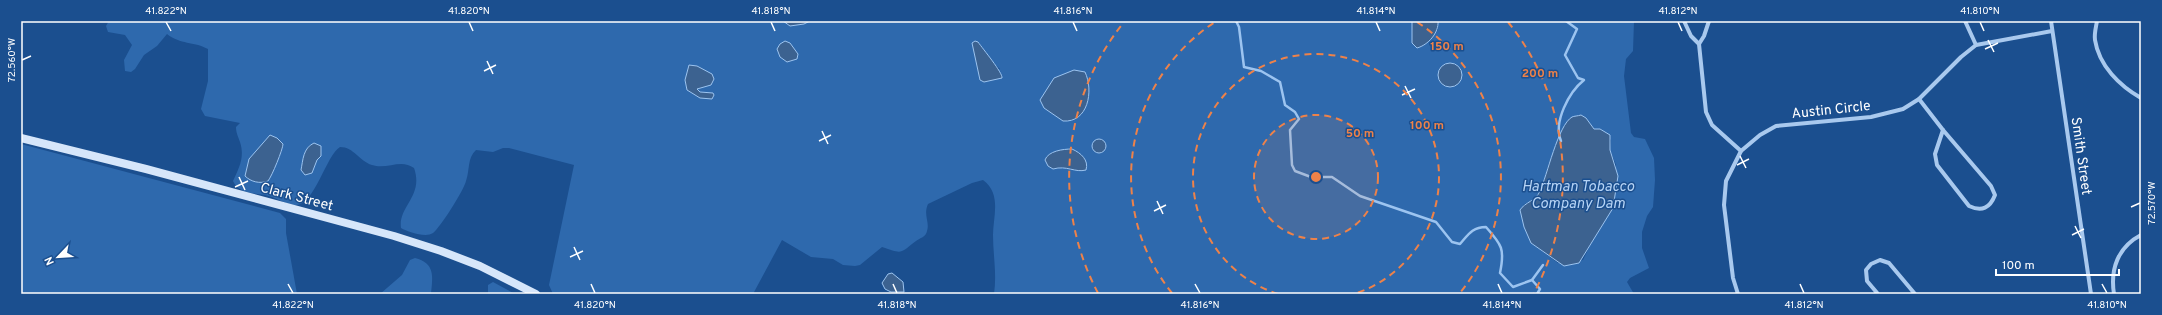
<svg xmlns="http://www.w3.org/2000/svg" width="2162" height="315" font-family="Overpass,sans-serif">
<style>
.green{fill:#2e69ad;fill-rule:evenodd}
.water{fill:#3c6290;stroke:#9cc4f0}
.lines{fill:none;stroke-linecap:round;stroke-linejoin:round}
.stream{stroke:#9cc4f0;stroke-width:2.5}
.street{stroke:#a9c9ee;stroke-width:4}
.secondary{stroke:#d6e6fa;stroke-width:8}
.ticks{fill:none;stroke:#fff;stroke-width:1.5}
.ring{fill:none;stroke:#ee8249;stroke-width:2;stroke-dasharray:7 5}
.labels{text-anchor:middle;stroke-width:3;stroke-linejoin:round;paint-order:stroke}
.street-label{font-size:14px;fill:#fff;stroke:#1b4f8f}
.water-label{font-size:15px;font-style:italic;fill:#b5d3f5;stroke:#1b4f8f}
.centre{fill:#ee8249;stroke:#1b4f8f;stroke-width:2}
.ring-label{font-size:12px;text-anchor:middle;font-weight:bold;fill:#ee8249;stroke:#1b4f8f;stroke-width:3;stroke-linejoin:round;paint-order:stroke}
.neatline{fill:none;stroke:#fff;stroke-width:1.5}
.ticks-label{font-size:10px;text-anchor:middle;fill:#fff}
</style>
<rect width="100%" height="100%" fill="#1b4f8f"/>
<g class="green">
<path d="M109,21H783L788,25L810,21H1412V43L1438,30V21H1634L1633,51L1626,59L1624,76L1631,133L1634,137L1645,139L1654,158L1655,180L1653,207L1647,216L1642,232V248L1649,268L1630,278L1627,282L1634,294H994C997,274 993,255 993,235C993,217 1002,194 983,180L972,183L928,204C923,215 930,222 927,231C926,237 920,238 916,241C899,254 903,254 882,247L860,265L855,266L843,265L833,259L811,257L782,240L753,294H553L549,285L574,165L509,148H503L493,152L476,150C467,158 470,170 466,181C464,190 440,228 433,233C426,238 408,232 401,228C398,206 424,196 414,168C401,158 387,170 372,165C359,161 354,147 340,147C326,155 314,208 294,205C285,204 275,197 265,195C253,193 238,193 233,181C239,168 245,157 240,142C238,136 236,133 236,127L240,123L205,116L201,109L208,81V49C193,41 181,45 167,34L157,46L144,55L135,69L131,72L125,71L124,60L132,45L125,35L108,32L106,26ZM978,42L990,60L1000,69L980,80ZM1573,117L1586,118L1594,129H1600L1611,140L1610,150L1616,165L1613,208L1595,235L1583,260L1558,263L1531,243L1523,205L1533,200L1541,191L1549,163L1564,127ZM277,138L283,144C282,155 274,167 270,178ZM1059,150L1084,157L1087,167L1080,171L1067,167L1053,169L1048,166L1046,158Z"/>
<path d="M21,144L280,213L286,219V233L297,294H21Z"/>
<path d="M415,258C435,263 433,276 431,294H380L402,275L410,260Z"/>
<path d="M493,282L515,294H488V285Z"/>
</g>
<g class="water">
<path d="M783,21H810L804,24L790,26Z"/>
<path d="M1412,21H1438C1439,33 1428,45 1417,48L1412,43Z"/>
<path d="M785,41L790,43L798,54L797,59L787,62L780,57L777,49L780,44Z"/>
<path d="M975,41L978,42C983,49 1003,73 1002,78L984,82L980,80L972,43Z"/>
<circle cx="1450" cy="75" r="12"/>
<path d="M689,65L697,66L712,74L714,79L711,85L697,89L700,92L713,93L714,95L712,99L700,98L687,90L685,80Z"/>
<path d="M1074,70L1085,72C1094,91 1088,123 1063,121L1044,108L1040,100L1054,78Z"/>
<path d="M1581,115L1586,118L1594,129H1600L1610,135V150L1618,176L1613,208L1579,263L1564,266L1531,243L1524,227L1520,210C1525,202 1536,201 1540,191C1547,176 1558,125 1572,117C1574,116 1578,116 1581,115Z"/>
<path d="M270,135L277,138L283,144C283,149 272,176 268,181C260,184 251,182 245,176L249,159Z"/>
<circle cx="1099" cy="146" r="7"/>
<path d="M314,143L321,146V156L317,160L312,173L305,175L301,170C303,160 303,148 314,143Z"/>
<path d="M1072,149C1081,153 1089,160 1086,170C1075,173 1067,165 1053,169L1048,166L1045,160C1048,151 1063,149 1072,149Z"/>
<path d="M892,273L903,282L904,292H891L885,289L882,283L888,274Z"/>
</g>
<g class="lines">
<g class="stream">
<path d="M1236,21L1239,27L1244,67L1261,71L1280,82L1285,105L1295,112L1299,119L1290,130L1292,165L1295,171L1311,177H1332L1360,196L1436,222L1452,242L1460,244C1468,235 1472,227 1486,227C1502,245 1505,249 1500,273L1513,287L1532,280L1540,289L1537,294"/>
<path d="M1561,141C1553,122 1569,92 1584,80L1578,78L1565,55L1577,29L1566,21"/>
<path d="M1532,280L1543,265"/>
</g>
<g class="street">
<path d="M1684,21L1691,36L1699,44L1706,112L1712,125L1741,151"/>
<path d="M1965,21L1976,45"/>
<path d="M2051,21L2091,294"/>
<path d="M2097,21C2096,27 2094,34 2095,40C2099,66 2120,86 2141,98"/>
<path d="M1699,44L1704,36L1709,21"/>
<path d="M1919,99L1943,130"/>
<path d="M1943,130L1991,186L1995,195C1990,208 1982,212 1969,206L1937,165L1935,154Z"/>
<path d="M1738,294L1733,278L1724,205L1726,181L1741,151L1760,135L1776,126L1871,117L1903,109L1919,99L1961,57L1976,45L2052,31"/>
<path d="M1878,294L1867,281L1866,270L1871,264L1880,260L1889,263L1915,294"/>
<path d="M2114,294C2110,269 2118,247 2141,235"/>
</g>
<path class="secondary" d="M21,138L146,169L394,236L441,251L480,266L536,294"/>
</g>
<path class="ticks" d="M166,22L171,31M469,22L473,31M771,22L775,31M1073,22L1077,31M1376,22L1380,31M1678,22L1682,31M1980,22L1984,31M1988,40L1994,52M1985,49L1998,43M22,60L31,56M487,61L493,74M484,71L496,65M1405,86L1411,98M1402,95L1415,89M822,131L828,144M819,141L831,135M1740,156L1746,168M1737,165L1749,159M239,177L245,190M235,187L248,181M1157,201L1163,214M2131,207L2140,203M1154,211L1166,205M2075,226L2081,238M2072,235L2084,229M574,247L580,260M570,257L583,251M288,284L293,293M591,284L595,293M893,284L897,293M1195,284L1200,293M1498,284L1502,293M1800,284L1804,293M2102,284L2107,293"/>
<circle cx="1316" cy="177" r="62" fill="#ee8249" fill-opacity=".12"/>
<g class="ring">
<circle cx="1316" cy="177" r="62"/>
<path d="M1278 294A123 123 0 1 1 1354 294"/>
<path d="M1172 293A185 185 0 0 1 1215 22M1417 22A185 185 0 0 1 1460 293"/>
<path d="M1098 293A247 247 0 0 1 1124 22M1508 22A247 247 0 0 1 1534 293"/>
</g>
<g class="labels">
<g class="street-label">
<text transform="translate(1831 109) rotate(-6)" y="5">Austin Circle</text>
<text transform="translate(2082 156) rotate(82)" y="5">Smith Street</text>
<text transform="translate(297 196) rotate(15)" y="5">Clark Street</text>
</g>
<g class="water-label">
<text x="1578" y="191">Hartman Tobacco<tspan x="1578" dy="17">Company Dam</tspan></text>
</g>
</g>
<circle cx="1316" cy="177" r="6" class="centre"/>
<g class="ring-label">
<text x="1447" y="50">150 m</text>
<text x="1540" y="77">200 m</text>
<text x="1427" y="129">100 m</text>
<text x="1360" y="137">50 m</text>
</g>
<rect width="2162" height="315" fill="none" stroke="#1b4f8f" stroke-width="44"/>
<g transform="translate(58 257) rotate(245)" stroke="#1b4f8f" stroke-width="3" paint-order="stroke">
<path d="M0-3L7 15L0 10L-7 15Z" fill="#ffffff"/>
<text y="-6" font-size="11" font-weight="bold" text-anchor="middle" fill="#ffffff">N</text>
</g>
<path d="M1996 269v6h123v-6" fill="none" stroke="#ffffff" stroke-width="2"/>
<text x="2002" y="269" font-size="12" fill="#ffffff" stroke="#1b4f8f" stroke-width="3" paint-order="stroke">100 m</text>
<rect x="22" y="22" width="2118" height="271" class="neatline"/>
<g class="ticks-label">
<text x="166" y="14">41.822°N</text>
<text x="469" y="14">41.820°N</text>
<text x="771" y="14">41.818°N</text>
<text x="1073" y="14">41.816°N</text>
<text x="1376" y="14">41.814°N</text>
<text x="1678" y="14">41.812°N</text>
<text x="1980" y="14">41.810°N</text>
<text transform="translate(11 60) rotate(-90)" y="4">72.560°W</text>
<text transform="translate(2151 203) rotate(-90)" y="4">72.570°W</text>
<text x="293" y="308">41.822°N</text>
<text x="595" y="308">41.820°N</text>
<text x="897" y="308">41.818°N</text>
<text x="1200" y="308">41.816°N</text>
<text x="1502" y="308">41.814°N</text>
<text x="1804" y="308">41.812°N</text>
<text x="2107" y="308">41.810°N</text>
</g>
</svg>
